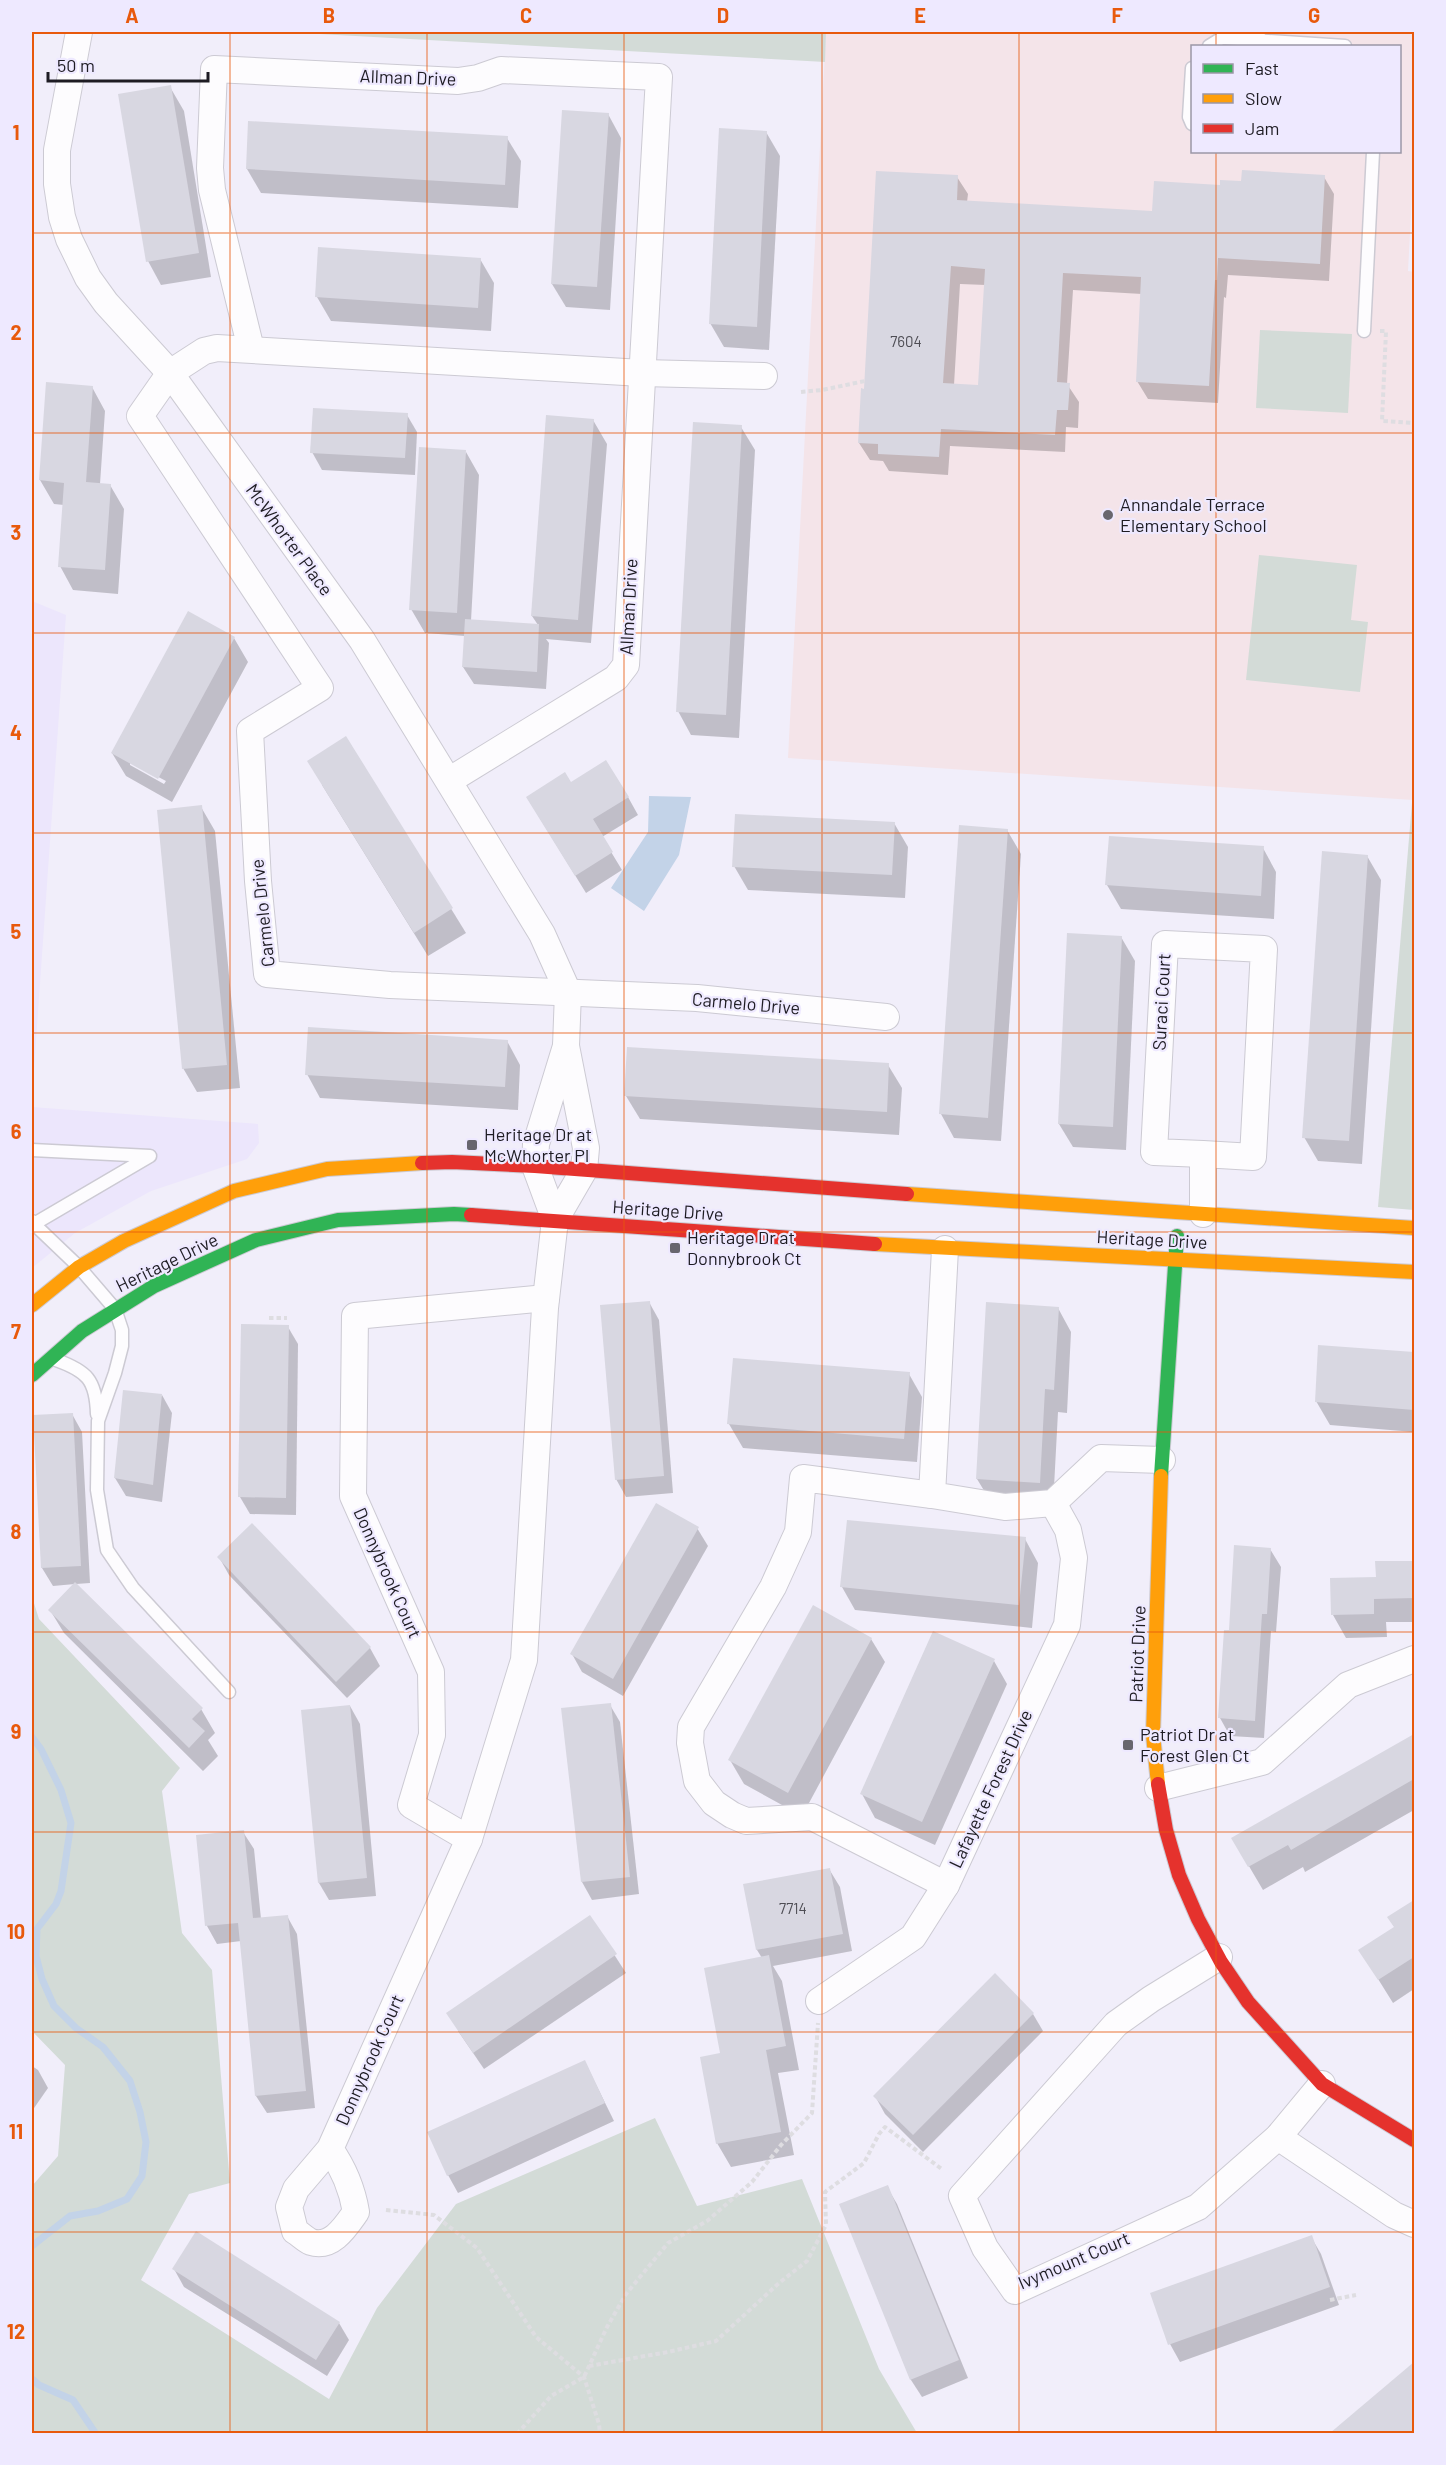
<svg xmlns="http://www.w3.org/2000/svg" width="1446" height="2465" font-family="Barlow,sans-serif">
<style>
.built{fill:#ece6fc}
.education{fill:#f4e4e9;fill-rule:evenodd}
.green{fill:#d3dbd7}
.water{fill:#c3d3e8}
.shadow{fill:#0003;fill-rule:evenodd}
.lines{fill:none;stroke-linecap:round;stroke-linejoin:round}
.stream{stroke:#c3d3e8;stroke-width:7}
.building{fill:#d8d7e1;fill-rule:evenodd}
.lane-casing{stroke:#cccad3;stroke-width:15}
.street-casing{stroke:#cccad3;stroke-width:28}
.fast-casing{stroke:#cccad3;stroke-width:16}
.slow-casing{stroke:#cccad3;stroke-width:16}
.jam-casing{stroke:#cccad3;stroke-width:16}
.path{stroke:#dedde1;stroke-width:4;stroke-dasharray:4.5 3;stroke-linecap:butt}
.lane{stroke:#fdfcfe;stroke-width:12}
.street{stroke:#fdfcfe;stroke-width:26}
.fast{stroke:#30b455;stroke-width:14}
.slow{stroke:#ff9f0a;stroke-width:14}
.jam{stroke:#e5322d;stroke-width:14}
.grid{fill:none;stroke:#e8590c;stroke-width:1.5;stroke-opacity:0.55}
.poi-dot{fill:#68666e;stroke:#eee9ff;stroke-width:2}
.labels{text-anchor:middle;stroke-width:4.5;stroke-linejoin:round;paint-order:stroke}
.number-label{font-size:15px;fill:#4e4d54}
.street-label{font-size:18px;fill:#1e1c23;stroke:#eee9ff}
.poi-label{font-size:18px;fill:#1e1c23;stroke:#eee9ff;text-anchor:start}
.neatline{fill:none;stroke:#e8590c;stroke-width:2}
.grid-label{font-size:20px;text-anchor:middle;font-weight:bold;fill:#e8590c}
</style>
<rect width="100%" height="100%" fill="#f1eefa"/>
<g class="built">
<path d="M32,601L66,615L32,1097Z"/>
<path d="M32,1107L258,1124L259,1143L247,1159L151,1191L75,1233L32,1268Z"/>
</g>
<path class="education" d="M826,32H1414V158L1408,271L1414,272L1413,800L788,758ZM1192,46H1400V152H1192Z"/>
<g class="green">
<path d="M283,32H826L825,62Z"/>
<path d="M1260,330L1352,334L1348,413L1256,408Z"/>
<path d="M1259,555L1357,565L1351,620L1368,622L1360,692L1246,680Z"/>
<path d="M1414,779V1210L1378,1207Z"/>
<path d="M32,1597L39,1619L180,1768L162,1791L182,1933L212,1970L230,2183L189,2194L141,2280L329,2399L377,2308L456,2204L655,2118L697,2206L802,2179L879,2369L917,2433H32V2186L58,2156L65,2065L32,2031Z"/>
</g>
<path class="water" d="M649,796L691,797L679,855L644,911L611,888L648,832Z"/>
<g class="shadow">
<path d="M170,87L184,111L211,277L161,285L148,261Z"/>
<path d="M608,114L621,138L610,310L566,307L552,284Z"/>
<path d="M250,122L507,138L521,161L518,208L261,193L247,169Z"/>
<path d="M766,132L780,156L769,350L724,347L710,323Z"/>
<path d="M957,177L968,194L967,202L1154,213L1222,187L1243,183L1324,177L1334,194L1329,281L1228,275L1226,298L1224,297L1218,403L1148,399L1137,381L1142,294L1073,290L1067,384L1079,402L1078,428L1066,427L1065,452L950,446L948,475L889,471L883,461L870,460L859,443L866,390ZM960,284L986,285L980,387L954,385Z"/>
<path d="M480,259L494,283L491,331L331,321L317,297Z"/>
<path d="M92,387L105,411L100,484L110,485L124,509L118,594L73,590L60,566L64,505L54,504L40,480Z"/>
<path d="M407,415L417,432L415,475L322,470L312,452Z"/>
<path d="M593,420L607,444L591,643L546,639L549,643L546,689L474,684L463,667L465,636L425,633L411,609L466,452L479,475L471,621L538,625L532,616Z"/>
<path d="M741,427L755,450L739,738L691,735L678,711Z"/>
<path d="M234,638L248,662L172,802L126,776L112,753ZM130,762L166,781L164,784L130,765Z"/>
<path d="M346,738L466,933L428,956L322,785Z"/>
<path d="M570,784L628,797L638,815L602,837L622,870L586,893L538,815Z"/>
<path d="M201,807L215,831L240,1088L197,1092L183,1068Z"/>
<path d="M894,823L908,847L905,898L748,890L734,866Z"/>
<path d="M1007,830L1021,854L1001,1141L954,1138L941,1114Z"/>
<path d="M1263,848L1276,872L1274,919L1121,909L1107,885Z"/>
<path d="M1367,856L1381,880L1362,1164L1318,1161L1304,1137Z"/>
<path d="M1121,937L1135,961L1126,1150L1073,1147L1059,1124Z"/>
<path d="M507,1041L520,1065L518,1110L320,1098L307,1074Z"/>
<path d="M888,1065L902,1088L899,1135L640,1119L626,1096Z"/>
<path d="M649,1302L659,1320L673,1493L626,1497L616,1479Z"/>
<path d="M1058,1308L1071,1332L1067,1413L1058,1412L1053,1506L991,1502L977,1479Z"/>
<path d="M288,1327L298,1344L296,1515L250,1514L240,1497Z"/>
<path d="M1320,1347L1414,1353V1432L1330,1425L1316,1401Z"/>
<path d="M909,1374L922,1397L917,1462L743,1448L729,1424Z"/>
<path d="M162,1395L172,1413L162,1502L126,1496L115,1478Z"/>
<path d="M72,1414L82,1432L90,1583L76,1584L201,1709L215,1733L208,1740L218,1756L203,1771L64,1633L50,1610L75,1584L53,1586L42,1568L35,1416Z"/>
<path d="M252,1525L370,1648L380,1666L347,1698L229,1575L219,1557Z"/>
<path d="M697,1528L708,1546L623,1696L582,1672L572,1654Z"/>
<path d="M1025,1539L1038,1563L1032,1628L855,1610L842,1587Z"/>
<path d="M1270,1549L1281,1567L1276,1632L1271,1631L1264,1738L1230,1736L1220,1718L1230,1632Z"/>
<path d="M1414,1562V1622H1386L1387,1637L1346,1638L1333,1615L1377,1579V1563Z"/>
<path d="M871,1639L885,1662L802,1816L744,1784L730,1760Z"/>
<path d="M994,1661L1007,1684L935,1845L875,1818L862,1794Z"/>
<path d="M610,1705L620,1722L639,1894L592,1900L582,1882L563,1710Z"/>
<path d="M350,1706L360,1724L376,1896L329,1900L319,1883Z"/>
<path d="M1414,1735V1810L1305,1872L1303,1867L1263,1890L1233,1839Z"/>
<path d="M243,1832L254,1849L261,1919L287,1916L297,1934L315,2108L267,2113L256,2096L241,1941L217,1944L207,1926L198,1836Z"/>
<path d="M829,1869L840,1887L852,1951L773,1966L782,1981L799,2070L778,2073L794,2155L731,2167L717,2143L722,2054L762,1958L757,1950L745,1885Z"/>
<path d="M1414,1902V1989L1393,2003L1360,1950L1395,1928L1389,1918Z"/>
<path d="M590,1917L626,1973L484,2069L458,2031Z"/>
<path d="M1033,2014L1043,2031L923,2152L885,2114L875,2096Z"/>
<path d="M585,2062L614,2121L458,2193L448,2175Z"/>
<path d="M32,2066L38,2070L48,2088L32,2111Z"/>
<path d="M887,2187L897,2204L968,2378L922,2397L911,2380L841,2205Z"/>
<path d="M1311,2237L1321,2254L1339,2305L1180,2362L1170,2344Z"/>
<path d="M174,2269L339,2323L349,2340L327,2376L184,2287Z"/>
<path d="M1414,2364V2434H1332Z"/>
</g>
<g class="lines">
<g class="stream">
<path d="M32,1737L41,1749L61,1790L71,1823L61,1891L56,1904L37,1929L36,1956L42,1979L54,2006L76,2028L103,2047L130,2081L140,2112L146,2142L142,2176L127,2199L98,2211L70,2216L32,2246"/>
<path d="M32,2379L39,2385L73,2400L96,2434"/>
</g>
</g>
<g class="building">
<path d="M171,85L199,253L146,262L118,94Z"/>
<path d="M562,110L609,113L597,287L551,284Z"/>
<path d="M248,121L508,136L505,185L246,169Z"/>
<path d="M719,128L767,131L757,327L709,324Z"/>
<path d="M1242,170L1325,175L1320,264L1218,258L1217,280H1215L1209,386L1136,382L1141,277L1063,273L1057,382L1070,383L1068,410H1057L1055,435L941,429L939,457L878,454V444L858,443L861,388L864,389L876,171L958,175L957,200L1152,211L1154,181L1220,185V180L1241,181ZM951,266L985,269L978,385L943,383Z"/>
<path d="M318,247L481,258L478,308L315,297Z"/>
<path d="M46,382L93,386L86,482L111,484L105,570L58,567L64,483L39,480Z"/>
<path d="M313,408L408,413L405,458L310,453Z"/>
<path d="M546,415L594,419L578,620L531,616Z"/>
<path d="M693,422L742,425L726,715L676,712Z"/>
<path d="M419,447L466,450L457,613L409,610Z"/>
<path d="M188,611L235,637L158,779L111,753Z"/>
<path d="M465,619L539,624L537,672L462,667Z"/>
<path d="M346,736L453,908L414,933L307,761Z"/>
<path d="M606,760L629,797L593,819L613,852L575,876L526,797L565,772L571,782Z"/>
<path d="M202,805L227,1065L182,1069L157,810Z"/>
<path d="M735,814L895,822L892,875L732,867Z"/>
<path d="M959,825L1008,829L988,1118L939,1114Z"/>
<path d="M1109,836L1264,846L1261,896L1105,885Z"/>
<path d="M1322,851L1368,855L1349,1141L1302,1138Z"/>
<path d="M1067,933L1122,936L1113,1127L1058,1124Z"/>
<path d="M308,1027L508,1040L505,1087L305,1075Z"/>
<path d="M627,1047L889,1063L887,1112L624,1096Z"/>
<path d="M650,1301L664,1476L615,1480L600,1305Z"/>
<path d="M986,1302L1059,1307L1054,1390L1045,1389L1040,1483L976,1479Z"/>
<path d="M241,1324L289,1325L286,1498L238,1497Z"/>
<path d="M1318,1345L1414,1352V1410L1315,1402Z"/>
<path d="M733,1358L910,1372L904,1439L727,1424Z"/>
<path d="M123,1390L162,1394L153,1485L114,1478Z"/>
<path d="M73,1413L81,1566L41,1568L33,1415Z"/>
<path d="M656,1503L699,1527L613,1679L570,1654Z"/>
<path d="M847,1520L1026,1537L1019,1605L840,1587Z"/>
<path d="M252,1523L371,1647L336,1682L217,1557Z"/>
<path d="M1234,1545L1271,1548L1267,1614H1262L1255,1721L1218,1718L1224,1630H1229Z"/>
<path d="M1375,1561H1414V1598L1374,1599V1614L1331,1615L1330,1578L1376,1577Z"/>
<path d="M75,1582L203,1708L192,1719L205,1731L189,1748L48,1610Z"/>
<path d="M813,1605L872,1638L788,1793L728,1760Z"/>
<path d="M933,1631L995,1659L922,1822L860,1794Z"/>
<path d="M611,1703L630,1877L581,1882L561,1708Z"/>
<path d="M350,1705L367,1878L318,1883L301,1710Z"/>
<path d="M1414,1734V1779L1291,1850L1288,1845L1248,1867L1231,1838Z"/>
<path d="M244,1830L253,1918L288,1915L306,2091L255,2096L238,1923L205,1926L196,1835Z"/>
<path d="M830,1868L843,1934L756,1950L743,1884Z"/>
<path d="M1414,1900V1957L1378,1980L1358,1950L1394,1927L1387,1917Z"/>
<path d="M590,1915L617,1954L473,2053L446,2013Z"/>
<path d="M769,1955L786,2046L766,2050L781,2132L716,2144L700,2057L720,2053L704,1968Z"/>
<path d="M995,1973L1034,2013L913,2135L873,2096Z"/>
<path d="M585,2060L605,2103L447,2176L427,2132Z"/>
<path d="M888,2185L959,2360L910,2380L839,2204Z"/>
<path d="M196,2231L340,2322L316,2360L172,2269Z"/>
<path d="M1312,2235L1330,2287L1168,2345L1150,2293Z"/>
<path d="M1414,2362V2433H1330Z"/>
</g>
<g class="lines">
<g class="lane-casing">
<g id="lane">
<path d="M1209,46L1222,38L1345,46"/>
<path d="M1192,68L1189,117L1192,124"/>
<path d="M1364,331L1373,152"/>
<path d="M32,1150L150,1156L34,1224L32,1221"/>
<path d="M32,1226L34,1224L79,1267L115,1309L122,1330V1346L115,1373L98,1421L97,1490L107,1550L133,1588L229,1692"/>
<path d="M56,1360C87,1371 96,1380 97,1414"/>
</g>
</g>
<g class="street-casing">
<g id="street">
<path d="M79,32L57,150V184L62,217L69,239L88,278L106,303L170,373L362,640L542,934L568,992L566,1046L536,1144L535,1166L555,1220"/>
<path d="M1251,39L1252,32"/>
<path d="M251,349L212,190L210,168L214,69L458,81L478,78L501,70L659,77L626,665L616,678L450,780"/>
<path d="M764,376L642,373L217,348L204,351L170,373L140,416L320,688L250,731L258,881L267,974L390,985L697,998L886,1017"/>
<path d="M1203,1214V1154L1253,1157L1264,949L1165,944L1154,1152L1203,1154"/>
<path d="M945,1249L932,1495L1005,1507L1053,1503L1101,1458L1162,1460"/>
<path d="M932,1495L803,1478L798,1532L773,1587L691,1727L690,1743L697,1781L714,1803L732,1815L746,1821L812,1817L946,1885L1067,1625L1074,1558L1068,1530L1053,1503"/>
<path d="M1158,1788L1262,1762L1348,1685L1414,1659"/>
<path d="M469,1839L524,1660L545,1308L555,1220L584,1170L586,1148L566,1046"/>
<path d="M1219,1957L1151,1999L1116,2024L962,2196L985,2248L1015,2291L1198,2207L1278,2137L1322,2084"/>
<path d="M819,2001L913,1937L946,1885"/>
<path d="M1278,2137L1394,2215L1414,2224"/>
<path d="M330,2149C344,2169 352,2188 356,2212C346,2226 332,2249 311,2242C306,2240 300,2234 295,2231L289,2207L296,2189L330,2149L469,1839L411,1805L432,1735L431,1672L353,1496L355,1316L546,1298"/>
</g>
</g>
<g class="fast-casing">
<g id="fast">
<path d="M32,1375L82,1331L154,1286L256,1240L338,1220L454,1214L471,1215"/>
<path d="M1161,1476L1177,1236"/>
</g>
</g>
<g class="slow-casing">
<g id="slow">
<path d="M907,1194L1414,1228"/>
<path d="M875,1244L1414,1272"/>
<path d="M32,1305L79,1267L124,1241L234,1191L327,1169L422,1163"/>
<path d="M1158,1784L1153,1735L1161,1476"/>
</g>
</g>
<g class="jam-casing">
<g id="jam">
<path d="M422,1163L452,1162L535,1166L907,1194"/>
<path d="M471,1215L875,1244"/>
<path d="M1158,1784L1166,1830L1179,1875L1198,1919L1221,1962L1248,2002L1322,2084L1414,2140"/>
</g>
</g>
<g class="path">
<path d="M1380,331H1386L1382,421L1414,423"/>
<path d="M801,392L822,390L865,381"/>
<path d="M269,1318H287"/>
<path d="M386,2210L434,2215L477,2248L536,2337L584,2377L599,2424L600,2434"/>
<path d="M1330,2300L1356,2295"/>
<path d="M589,2366L668,2352L716,2341L779,2283L807,2261L826,2225L825,2192L864,2163L879,2134L885,2127L943,2170"/>
<path d="M517,2434L551,2396L584,2377L607,2327L626,2294L668,2243L707,2221L752,2182L781,2145L812,2113L818,2023"/>
</g>
<use href="#lane" class="lane"/>
<use href="#street" class="street"/>
<use href="#fast" class="fast"/>
<use href="#slow" class="slow"/>
<use href="#jam" class="jam"/>
</g>
<path class="grid" d="M230,32V2434M427,32V2434M624,32V2434M822,32V2434M1019,32V2434M1216,32V46M1216,152V2434M32,233H1414M32,433H1414M32,633H1414M32,833H1414M32,1033H1414M32,1232H1414M32,1432H1414M32,1632H1414M32,1832H1414M32,2032H1414M32,2232H1414"/>
<g class="poi-dot">
<circle cx="1108" cy="515" r="6"/>
<rect x="466" y="1139" width="12" height="12" rx="3"/>
<rect x="669" y="1242" width="12" height="12" rx="3"/>
<rect x="1122" y="1739" width="12" height="12" rx="3"/>
</g>
<g class="labels">
<g class="number-label">
<text x="906" y="347">7604</text>
<text x="793" y="1914">7714</text>
</g>
<g class="street-label">
<text transform="translate(408 78) rotate(2)" y="6">Allman Drive</text>
<text transform="translate(289 540) rotate(54)" y="6">McWhorter Place</text>
<text transform="translate(629 607) rotate(-87)" y="6">Allman Drive</text>
<text transform="translate(263 913) rotate(-96)" y="6">Carmelo Drive</text>
<text transform="translate(1162 1002) rotate(-87)" y="6">Suraci Court</text>
<text transform="translate(746 1004) rotate(5)" y="6">Carmelo Drive</text>
<text transform="translate(668 1211) rotate(4)" y="6">Heritage Drive</text>
<text transform="translate(1152 1240) rotate(3)" y="6">Heritage Drive</text>
<text transform="translate(167 1263) rotate(-26)" y="6">Heritage Drive</text>
<text transform="translate(387 1573) rotate(66)" y="6">Donnybrook Court</text>
<text transform="translate(1138 1654) rotate(-88)" y="6">Patriot Drive</text>
<text transform="translate(991 1789) rotate(-65)" y="6">Lafayette Forest Drive</text>
<text transform="translate(370 2060) rotate(-66)" y="6">Donnybrook Court</text>
<text transform="translate(1074 2261) rotate(-23)" y="6">Ivymount Court</text>
</g>
<g class="poi-label">
<text x="1120" y="511">Annandale Terrace<tspan x="1120" dy="21">Elementary School</tspan></text>
<text x="484" y="1141">Heritage Dr at<tspan x="484" dy="21">McWhorter Pl</tspan></text>
<text x="687" y="1244">Heritage Dr at<tspan x="687" dy="21">Donnybrook Ct</tspan></text>
<text x="1140" y="1741">Patriot Dr at<tspan x="1140" dy="21">Forest Glen Ct</tspan></text>
</g>
</g>
<rect width="1446" height="2465" fill="none" stroke="#eee9ff" stroke-width="66"/>
<rect x="1191" y="45" width="210" height="108" fill="#eee9ff" stroke="#9b97a7" stroke-width="1.5"/>
<rect x="1203" y="64" width="30" height="9" fill="#30b455" stroke="#9b97a7" stroke-width="1.5"/>
<text x="1245" y="75" font-size="18" fill="#1e1c23">Fast</text>
<rect x="1203" y="94" width="30" height="9" fill="#ff9f0a" stroke="#9b97a7" stroke-width="1.5"/>
<text x="1245" y="105" font-size="18" fill="#1e1c23">Slow</text>
<rect x="1203" y="124" width="30" height="9" fill="#e5322d" stroke="#9b97a7" stroke-width="1.5"/>
<text x="1245" y="135" font-size="18" fill="#1e1c23">Jam</text>
<path d="M48 72v9h160v-9" fill="none" stroke="#1e1c23" stroke-width="3"/>
<text x="57" y="72" font-size="18" fill="#1e1c23" stroke="#eee9ff" stroke-width="4.5" paint-order="stroke">50 m</text>
<rect x="33" y="33" width="1380" height="2399" class="neatline"/>
<g class="grid-label">
<text x="132" y="23">A</text>
<text x="329" y="23">B</text>
<text x="526" y="23">C</text>
<text x="723" y="23">D</text>
<text x="920" y="23">E</text>
<text x="1117" y="23">F</text>
<text x="1314" y="23">G</text>
<text x="16" y="140">1</text>
<text x="16" y="340">2</text>
<text x="16" y="540">3</text>
<text x="16" y="740">4</text>
<text x="16" y="939">5</text>
<text x="16" y="1139">6</text>
<text x="16" y="1339">7</text>
<text x="16" y="1539">8</text>
<text x="16" y="1739">9</text>
<text x="16" y="1939">10</text>
<text x="16" y="2139">11</text>
<text x="16" y="2339">12</text>
</g>
</svg>
